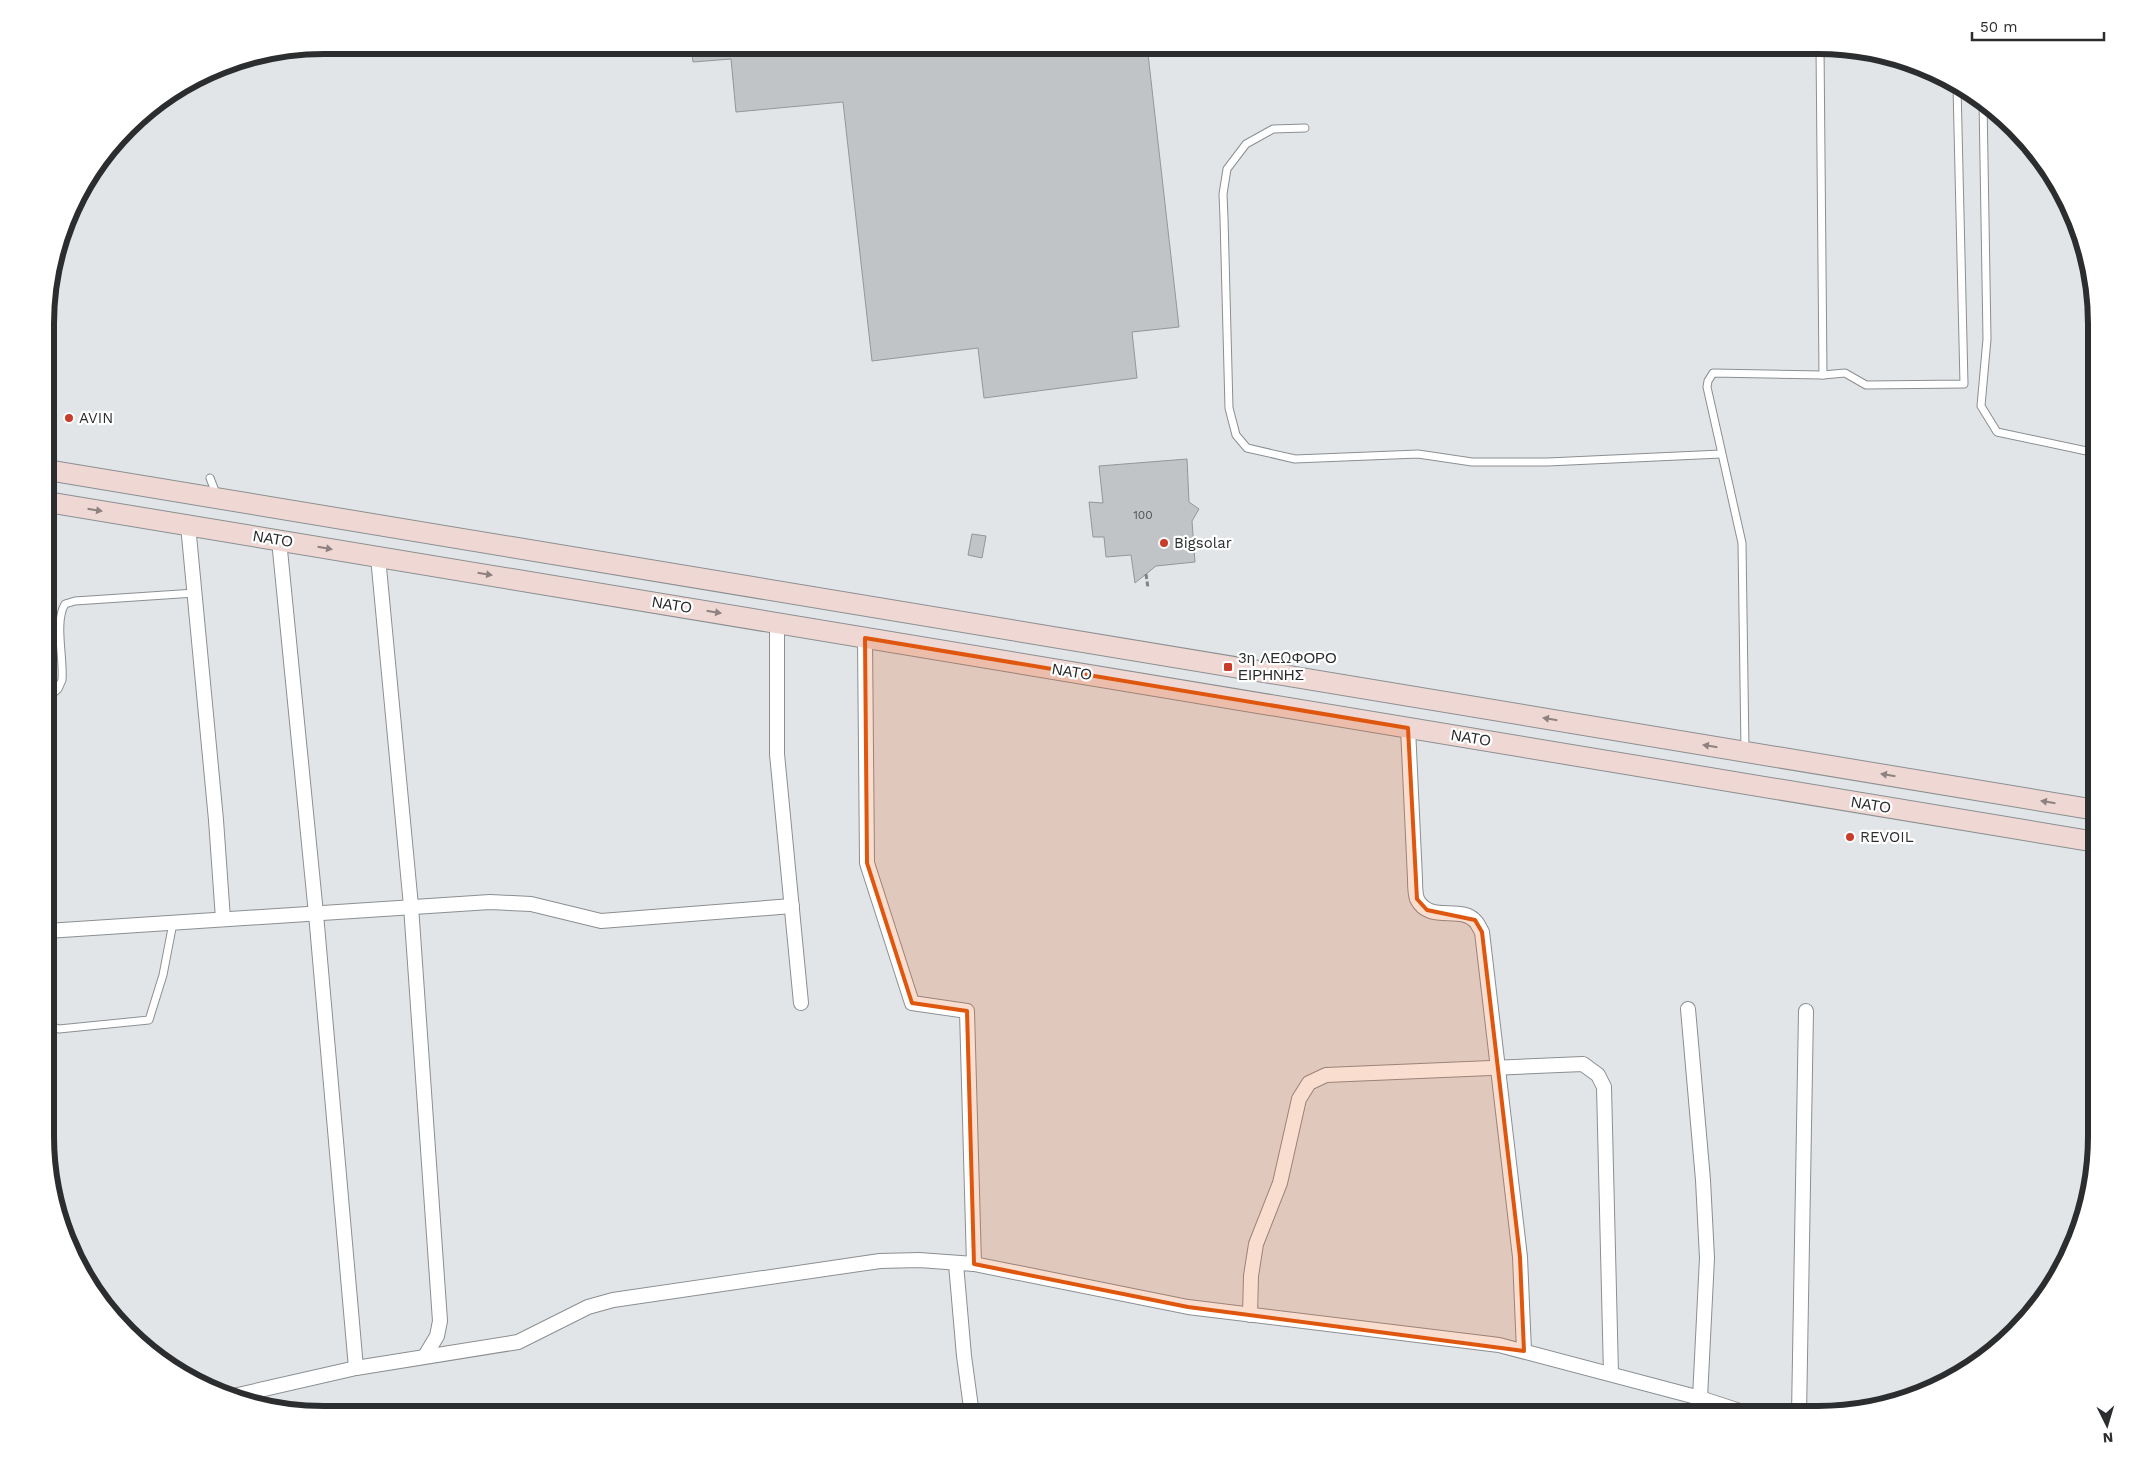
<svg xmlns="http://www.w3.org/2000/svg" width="2142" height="1460" font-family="'Work Sans',sans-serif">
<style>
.building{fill:#c0c4c7;stroke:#93979a}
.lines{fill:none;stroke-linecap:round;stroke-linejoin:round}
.lane-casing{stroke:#8b8f92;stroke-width:9}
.street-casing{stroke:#8b8f92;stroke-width:16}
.secondary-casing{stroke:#8b8f92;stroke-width:22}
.path{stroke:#808385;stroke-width:3;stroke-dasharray:5 2.5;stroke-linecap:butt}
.lane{stroke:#fff;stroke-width:7}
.street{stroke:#fff;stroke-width:14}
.secondary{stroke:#efd7d3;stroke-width:20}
.oneway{fill:#8d8280}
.marked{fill:#df570e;fill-opacity:0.2;stroke:#df570e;stroke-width:4;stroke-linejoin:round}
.poi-dot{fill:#c83c29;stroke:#fff;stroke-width:2}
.labels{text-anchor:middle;stroke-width:4.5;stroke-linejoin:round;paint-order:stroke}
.number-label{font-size:12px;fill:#505354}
.poi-label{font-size:15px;fill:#2b2d2e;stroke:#fff;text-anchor:start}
.street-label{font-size:15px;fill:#2b2d2e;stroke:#fff}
.rim{fill:none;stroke:#2b2d2e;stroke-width:6}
</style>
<rect width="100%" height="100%" fill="#e1e5e8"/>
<g class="building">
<path d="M691,45H1147L1179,327L1132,332L1137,378L984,398L978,348L872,361L843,102L736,112L731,59L693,62Z"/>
<path d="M1187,459L1189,502L1199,509L1192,521L1195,562L1156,566L1135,583L1131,555L1106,557L1104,537H1093L1089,502L1103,503L1099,466Z"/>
<path d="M972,534L986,536L982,558L968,555Z"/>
</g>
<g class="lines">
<g class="lane-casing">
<g id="lane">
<path d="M1983,100L1987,339L1981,406L1997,432L2096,453"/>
<path d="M1305,128L1273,129L1246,144L1227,169L1223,194L1224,218L1229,408L1236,435L1247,448L1295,459L1418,454L1472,462H1548L1721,454"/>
<path d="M1823,375L1845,373L1866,385L1964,384L1957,86"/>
<path d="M210,478L217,496"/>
<path d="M47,699L58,689L62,680C64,658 54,622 65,604L75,601L195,593"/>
<path d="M1745,751L1742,543L1707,387L1708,381L1713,373L1823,375L1820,46"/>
<path d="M47,1025L59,1029L149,1020L163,975L173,923"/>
</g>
</g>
<g class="street-casing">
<g id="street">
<path d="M188,525L216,820L223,919"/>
<path d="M279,540L316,914L356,1368"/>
<path d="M378,557L411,906L440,1321L437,1336L425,1356"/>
<path d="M777,623V754L801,1003"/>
<path d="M865,638L867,863L912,1003L967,1011L974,1264"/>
<path d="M1408,728L1415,879C1415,885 1415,893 1417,899C1429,924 1462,904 1476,922C1478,924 1480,929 1482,932L1520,1257L1524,1351"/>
<path d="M47,931L490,902L531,904L601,921L792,906"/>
<path d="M1688,1009L1703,1180L1707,1258L1700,1398"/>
<path d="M956,1264L964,1356L972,1415"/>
<path d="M1250,1315L1251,1276L1256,1244L1280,1183L1299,1099L1309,1083L1326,1075L1583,1064L1598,1075L1604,1087L1611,1374"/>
<path d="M229,1397L356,1368L518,1342L588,1307L613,1300L880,1261L919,1260L974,1264L1188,1307L1499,1345L1700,1398L1752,1415"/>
<path d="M1799,1415L1806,1011"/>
</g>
</g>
<g class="secondary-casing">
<g id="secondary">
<path d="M47,470L2096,810"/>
<path d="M47,502L2096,842"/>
</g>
</g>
<path class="path" d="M1146,574L1148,588"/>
<use href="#lane" class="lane"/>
<use href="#street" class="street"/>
<use href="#secondary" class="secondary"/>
</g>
<defs><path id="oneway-solid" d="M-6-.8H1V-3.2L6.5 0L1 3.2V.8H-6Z" transform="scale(1.25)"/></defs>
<g class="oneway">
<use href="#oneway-solid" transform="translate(95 510) rotate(9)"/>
<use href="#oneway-solid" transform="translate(325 548) rotate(10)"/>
<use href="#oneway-solid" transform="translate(485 574) rotate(9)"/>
<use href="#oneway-solid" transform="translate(714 612) rotate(9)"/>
<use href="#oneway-solid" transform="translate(1550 719) rotate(-171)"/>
<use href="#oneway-solid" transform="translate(1710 746) rotate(-171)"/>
<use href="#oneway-solid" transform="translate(1888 775) rotate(-171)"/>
<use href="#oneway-solid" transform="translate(2048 802) rotate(-171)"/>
</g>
<path class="marked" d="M865,638L1408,728L1417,899L1427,910L1475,920L1482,932L1520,1257L1524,1351L1188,1307L974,1264L967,1011L912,1003L867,863Z"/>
<g class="poi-dot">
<circle cx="69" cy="418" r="5"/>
<circle cx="1164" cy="543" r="5"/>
<rect x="1223" y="662" width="10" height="10" rx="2.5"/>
<circle cx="1850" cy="837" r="5"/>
</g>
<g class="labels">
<g class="number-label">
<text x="1143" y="519">100</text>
</g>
<g class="poi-label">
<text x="79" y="423">AVIN</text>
<text x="1174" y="548">Bigsolar</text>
<text x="1238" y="663">3η ΛΕΩΦΟΡΟ<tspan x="1238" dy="17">ΕΙΡΗΝΗΣ</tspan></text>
<text x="1860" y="842">REVOIL</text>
</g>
<g class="street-label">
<text transform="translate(273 539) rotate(9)" y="5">ΝΑΤΟ</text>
<text transform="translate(672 605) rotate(9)" y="5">ΝΑΤΟ</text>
<text transform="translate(1072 672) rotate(9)" y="5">ΝΑΤΟ</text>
<text transform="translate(1471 738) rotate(9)" y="5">ΝΑΤΟ</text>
<text transform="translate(1871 805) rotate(9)" y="5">ΝΑΤΟ</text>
</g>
</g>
<path d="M0 0H2142V1460H0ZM324 54H1818A270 270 0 0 1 2088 324V1136A270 270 0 0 1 1818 1406H324A270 270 0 0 1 54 1136V324A270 270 0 0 1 324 54Z" fill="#fff" fill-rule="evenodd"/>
<path class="rim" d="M324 54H1818A270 270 0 0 1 2088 324V1136A270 270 0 0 1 1818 1406H324A270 270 0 0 1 54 1136V324A270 270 0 0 1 324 54Z"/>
<g transform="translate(2107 1425) rotate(175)" stroke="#ffffff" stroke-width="4" paint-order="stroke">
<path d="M0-4L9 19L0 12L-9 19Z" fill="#2b2d2e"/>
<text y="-8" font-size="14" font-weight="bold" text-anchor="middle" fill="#2b2d2e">N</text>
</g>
<path d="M1972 32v8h132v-8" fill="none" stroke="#2b2d2e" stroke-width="2.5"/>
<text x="1980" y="32" font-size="15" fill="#2b2d2e" stroke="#ffffff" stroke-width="4" paint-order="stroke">50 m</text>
</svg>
